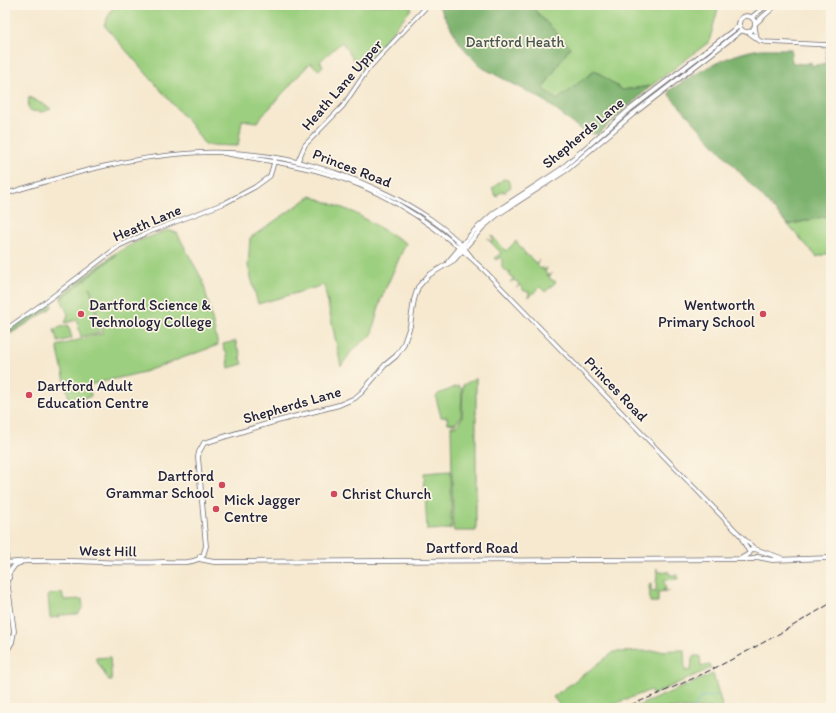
<svg xmlns="http://www.w3.org/2000/svg" width="836" height="713" font-family="Itim,sans-serif">
<style>
.green{fill:#9ccf7f;stroke:#5f785d}
.forest{fill:#7db26e;stroke:#506a54}
.lines{fill:none;stroke-linecap:round;stroke-linejoin:round}
.stream{stroke:#4db3cc;stroke-width:1}
.secondary-casing{stroke:#6c686f;stroke-width:5}
.primary-casing{stroke:#6c686f;stroke-width:5.5}
.secondary{stroke:#fff;stroke-width:3.5}
.primary{stroke:#fff;stroke-width:4}
.rail{stroke:#22223b;stroke-width:1;stroke-dasharray:6 3;stroke-linecap:butt}
.poi-dot{fill:#d1495b;stroke:#fcf5e5;stroke-width:1.5}
.labels{text-anchor:middle;stroke-width:3.5;stroke-linejoin:round;paint-order:stroke}
.park-label{font-size:15px;fill:#47564f;stroke:#fcf5e5}
.street-label{font-size:15px;fill:#22223b;stroke:#fcf5e5}
.poi-label{font-size:15px;fill:#22223b;stroke:#fcf5e5;text-anchor:start}
</style>
<rect width="100%" height="100%" fill="#fcf5e5"/>
<filter id="ink" filterUnits="userSpaceOnUse"><feTurbulence type="fractalNoise" baseFrequency=".025" numOctaves="2"/><feDisplacementMap in="SourceGraphic" scale="8" xChannelSelector="R" yChannelSelector="G"/><feConvolveMatrix kernelMatrix="1 2 1 2 8 2 1 2 1" color-interpolation-filters="sRGB"/></filter>
<filter id="wash" filterUnits="userSpaceOnUse"><feTurbulence type="fractalNoise" baseFrequency=".012" numOctaves="4" result="noise"/><feDisplacementMap in="SourceGraphic" scale="16" xChannelSelector="R" yChannelSelector="G"/><feGaussianBlur stdDeviation="0.9" result="paint"/><feColorMatrix in="noise" values="0 0 0 0 0 0 0 0 0 0 0 0 0 0 0 0 0 1.4 0 .05"/><feComposite in="paint" operator="in"/></filter>
<g filter="url(#wash)">
<rect width="100%" height="100%" fill="#f6e9d0"/>
<g class="green">
<path d="M114,5H404L412,8L360,70L342,42L320,61L323,66L319,70L310,63L257,122L242,120L238,146L205,145L191,125L104,25Z"/>
<path d="M530,5H719L709,42L651,86L622,90L595,70L557,100L543,89L569,47Z"/>
<path d="M29,97L50,108L51,109L43,112L31,111L28,107Z"/>
<path d="M503,179L508,180L511,187L505,191V193L503,191L497,195V197L493,192L494,191L492,189Z"/>
<path d="M311,196L353,212L406,243L381,299L371,337L363,341L351,352L341,366L324,285L258,304L248,266L250,238Z"/>
<path d="M831,215V252L817,257L788,225Z"/>
<path d="M168,230L177,233L203,281L218,345L144,372L89,385L91,396L70,403L57,346L103,333L90,287L100,332L81,337L77,320L65,323L68,314L61,299L114,256V254L136,242Z"/>
<path d="M491,235L506,251L516,241L525,253V255L526,254L536,263L539,260L536,264L541,269L543,267L542,269L544,270L547,268L545,272L548,276L552,273L549,278L556,282L545,292L540,287L529,297V292L524,291L520,285L516,288L519,285L517,281L516,282L514,280L510,282L514,278L509,275L511,271L509,273L502,268V259L499,257L497,260L495,258L501,253L487,238L492,242L493,238Z"/>
<path d="M68,325L72,338L58,342L54,329Z"/>
<path d="M236,341L237,349H239L241,356L239,358H241L243,364L229,368L226,351H224L223,344Z"/>
<path d="M476,378V531H454L453,529L451,426H456L462,418L463,385Z"/>
<path d="M458,386L462,389L461,417L455,424L448,423L447,417H441L436,398L438,394Z"/>
<path d="M451,471V528L450,529L427,530L424,473Z"/>
<path d="M657,568V572H669L670,575H678V579L664,580L666,589H663V590L670,591L658,592V602H650L649,584L651,583V591L656,592Z"/>
<path d="M62,593L64,600L82,599L83,607L78,614L59,615V617L50,618L48,595Z"/>
<path d="M684,650L685,671L691,670L692,659L694,656H700L701,667L709,665L711,668L652,695L651,690L604,708H562L553,697L614,652Z"/>
<path d="M110,657L112,681H109L95,658Z"/>
<path d="M713,674L723,708H633Z"/>
</g>
<g class="forest">
<path d="M438,5H530L570,47L543,88L557,100L595,70L622,90L651,86L598,134L585,133L542,99L481,67L461,45Z"/>
<path d="M761,49H791L792,54L791,58L793,63L805,64L811,62L812,66L826,63V50H831V215L788,225L669,95L670,90C699,72 726,54 761,49Z"/>
<path d="M114,254L115,256L61,299V295Z"/>
<path d="M51,302L53,306L49,310L5,337V333Z"/>
</g>
<g class="lines">
<g class="stream">
<path d="M641,707L642,708"/>
<path d="M694,708C707,687 702,702 717,695"/>
</g>
</g>
</g>
<g filter="url(#ink)">
<g class="lines">
<g class="secondary-casing">
<g id="secondary">
<path d="M755,27L757,39"/>
<path d="M748,32L760,41L765,42L831,45"/>
<path d="M223,153C255,159 288,163 321,172C383,188 439,227 485,271L740,535L755,549"/>
<path d="M298,161L305,145L343,106L368,69L428,5"/>
<path d="M5,194C142,151 247,128 383,192C413,206 453,230 472,258"/>
<path d="M5,330L52,297L119,246L149,232L225,203L255,187L270,176L275,159"/>
<path d="M742,539L749,552"/>
</g>
</g>
<g class="primary-casing">
<g id="primary">
<circle cx="747" cy="24" r="8"/>
<path d="M752,17L767,5"/>
<path d="M756,23L776,5"/>
<path d="M448,262L473,232L494,213L560,170L629,110L739,26"/>
<path d="M5,550L9,578"/>
<path d="M757,557L772,560L831,558"/>
<path d="M742,558L749,554L751,550L755,549L781,558"/>
<path d="M199,559L214,562L753,559L757,557"/>
<path d="M9,573L15,565L20,563"/>
<path d="M5,654L12,642L14,631L5,565L6,563C58,557 111,565 163,562C176,562 187,564 199,559L200,556H203L206,546L198,457L199,452L204,443L270,423L339,405L355,398L362,392L385,365L396,356L403,346L410,326L414,300L418,287L429,275L454,260L483,227L497,215L568,169L633,114L742,30"/>
</g>
</g>
<use href="#secondary" class="secondary"/>
<use href="#primary" class="primary"/>
<path class="rail" d="M622,708C696,681 764,644 831,603"/>
</g>
</g>
<g class="poi-dot">
<circle cx="81" cy="314" r="4"/>
<circle cx="763" cy="314" r="4"/>
<circle cx="29" cy="395" r="4"/>
<circle cx="222" cy="485" r="4"/>
<circle cx="334" cy="494" r="4"/>
<circle cx="216" cy="509" r="4"/>
</g>
<g class="labels">
<g class="park-label">
<text x="515" y="47">Dartford Heath</text>
</g>
<g class="street-label">
<text transform="translate(342 85) rotate(-49)" y="5">Heath Lane Upper</text>
<text transform="translate(583 133) rotate(-40)" y="5">Shepherds Lane</text>
<text transform="translate(352 168) rotate(21)" y="5">Princes Road</text>
<text transform="translate(147 223) rotate(-23)" y="5">Heath Lane</text>
<text transform="translate(616 389) rotate(46)" y="5">Princes Road</text>
<text transform="translate(292 405) rotate(-16)" y="5">Shepherds Lane</text>
<text x="472" y="553">Dartford Road</text>
<text transform="translate(108 551) rotate(1)" y="5">West Hill</text>
</g>
<g class="poi-label">
<text x="89" y="310">Dartford Science &amp;<tspan x="89" dy="17">Technology College</tspan></text>
<text x="755" y="310" text-anchor="end">Wentworth<tspan x="755" dy="17">Primary School</tspan></text>
<text x="37" y="391">Dartford Adult<tspan x="37" dy="17">Education Centre</tspan></text>
<text x="214" y="481" text-anchor="end">Dartford<tspan x="214" dy="17">Grammar School</tspan></text>
<text x="342" y="499">Christ Church</text>
<text x="224" y="505">Mick Jagger<tspan x="224" dy="17">Centre</tspan></text>
</g>
</g>
<rect width="836" height="713" fill="none" stroke="#fcf5e5" stroke-width="20"/>
</svg>
